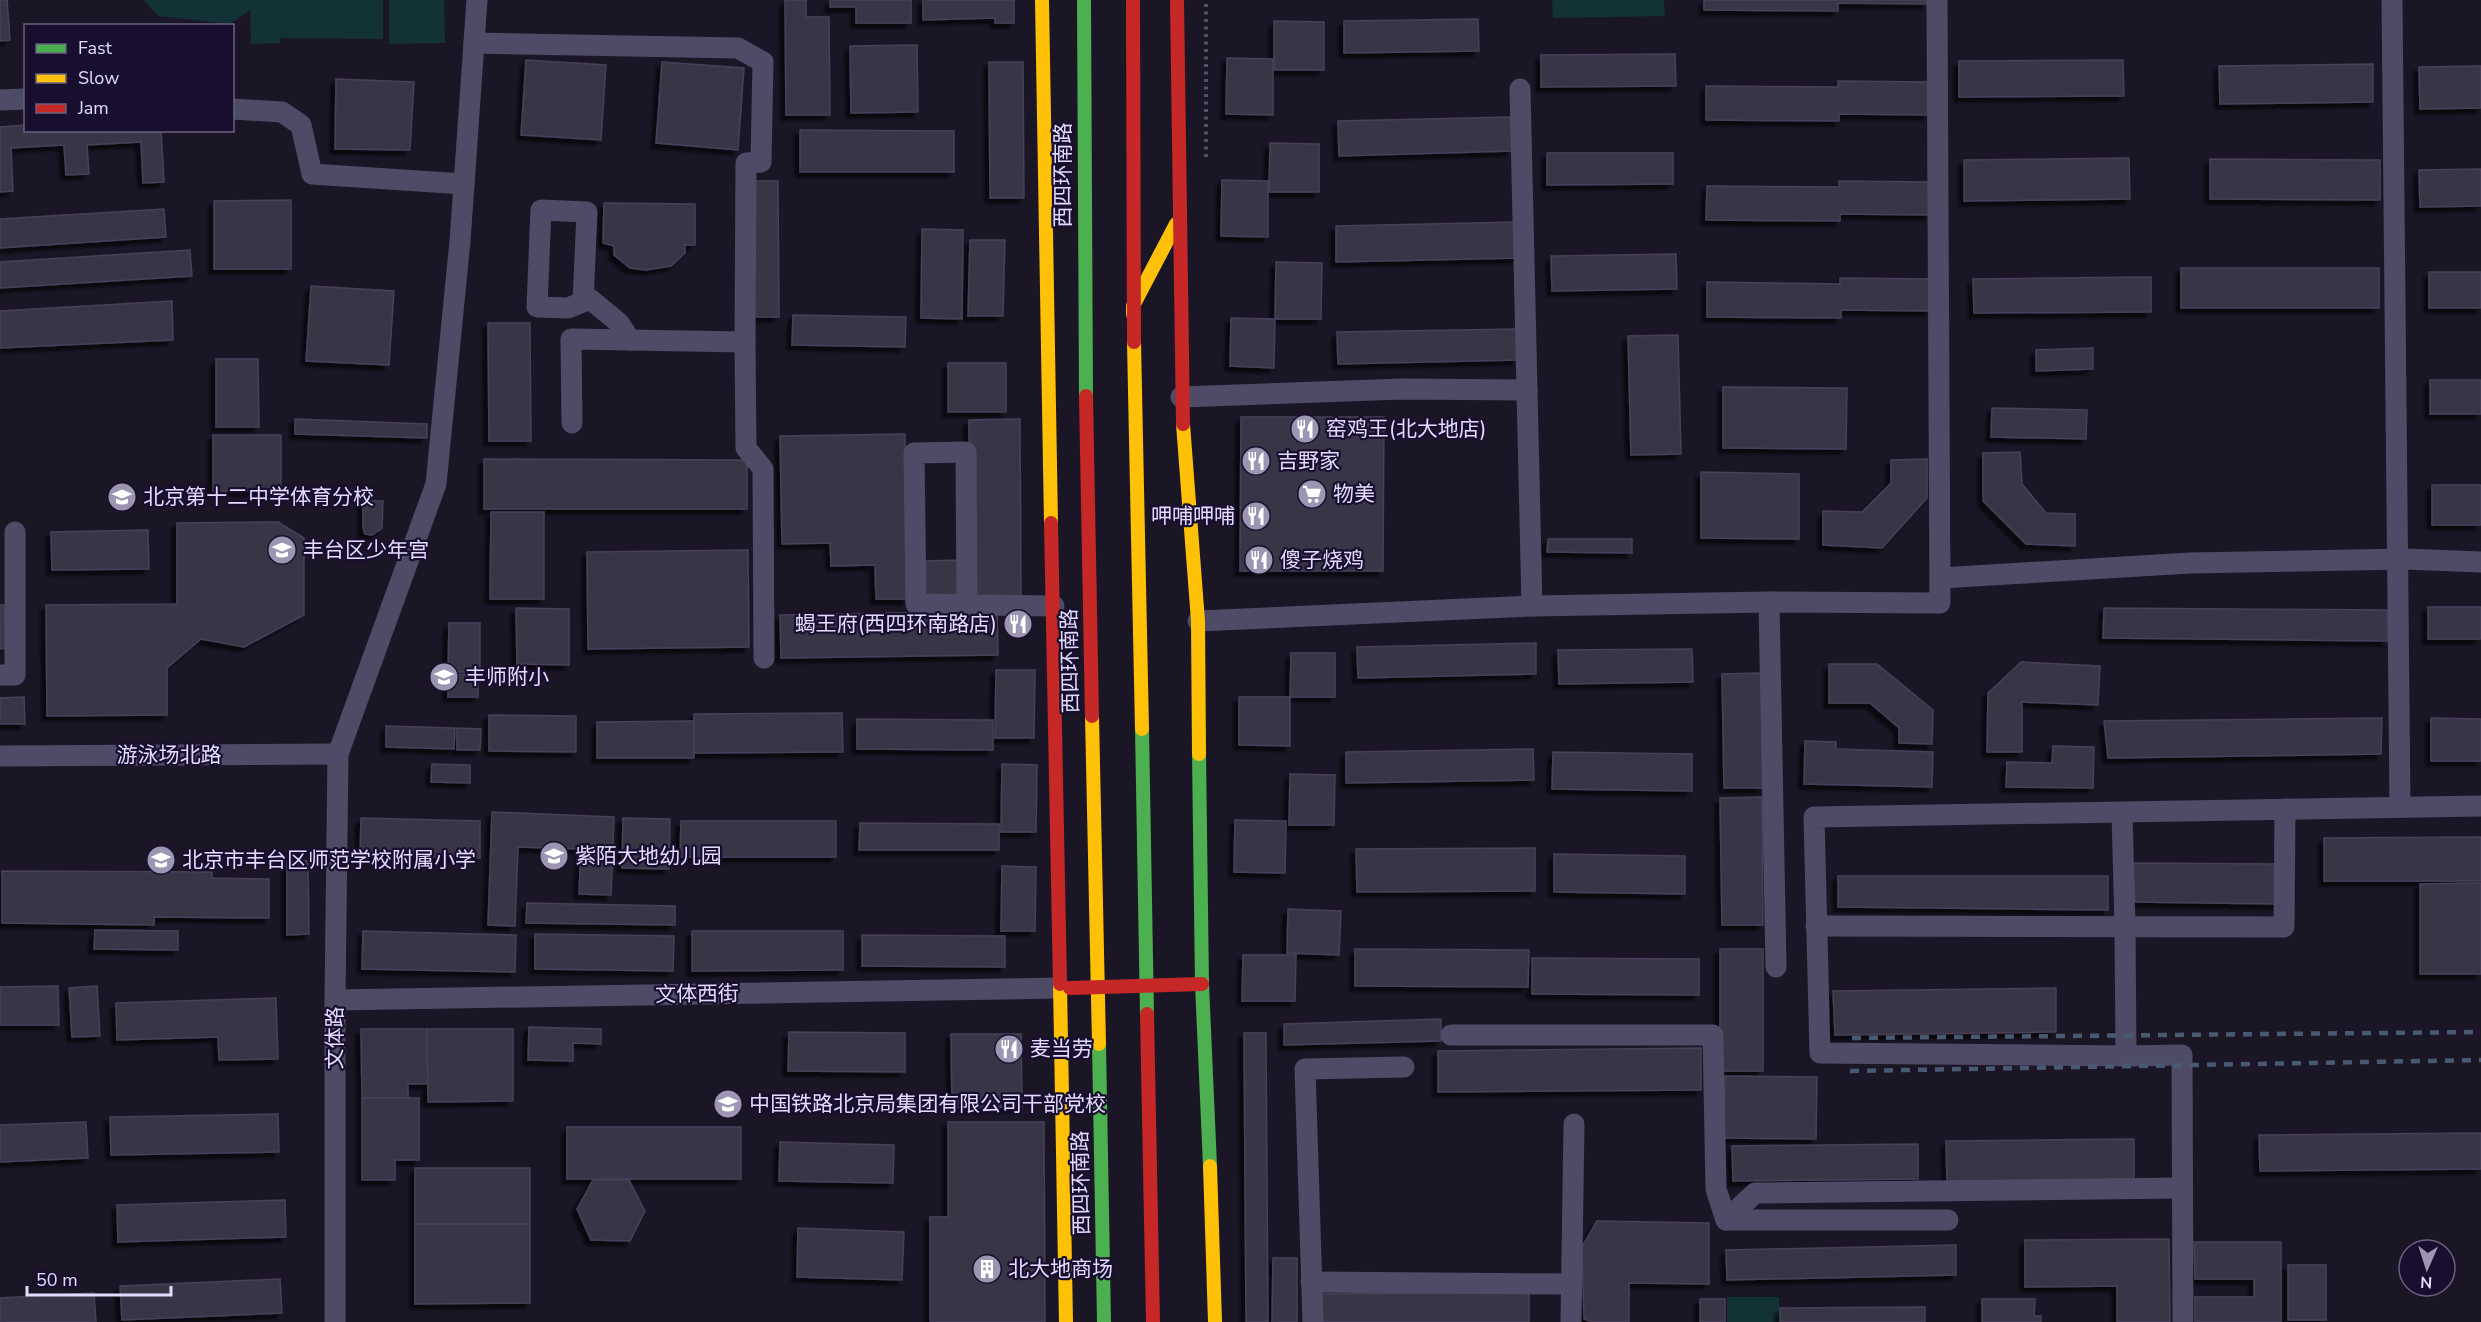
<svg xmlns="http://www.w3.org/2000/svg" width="2481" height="1322" font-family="'Nunito Sans','Noto Sans SC',sans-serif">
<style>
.park{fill:#133235}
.building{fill:#393447;stroke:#474159;stroke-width:1.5;filter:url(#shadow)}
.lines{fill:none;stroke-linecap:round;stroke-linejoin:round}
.path{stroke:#495667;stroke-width:4;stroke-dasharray:3 4.5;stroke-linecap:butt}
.street{stroke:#4e4b67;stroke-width:21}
.fast{stroke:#4caf50;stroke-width:14}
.slow{stroke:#ffc107;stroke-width:14}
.jam{stroke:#c62828;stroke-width:14}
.rail{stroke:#485a71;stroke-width:4.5;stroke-dasharray:9 8;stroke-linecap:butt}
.labels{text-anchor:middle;stroke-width:4.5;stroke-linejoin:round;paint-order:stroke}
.street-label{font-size:21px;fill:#e2dbff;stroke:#170f2d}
.poi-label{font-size:21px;fill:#e2dbff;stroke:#170f2d;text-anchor:start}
</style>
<defs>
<filter id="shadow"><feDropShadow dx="-5" dy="5" stdDeviation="1.5" flood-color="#0009"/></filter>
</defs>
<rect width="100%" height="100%" fill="#1a1626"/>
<g class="park">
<path d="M144,0H383V39L280,38V43L251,44L250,10L230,24L158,16Z"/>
<path d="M389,0H444L445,43L389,44Z"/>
<path d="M1552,0H1664L1665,16L1553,18Z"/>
<rect x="1727" y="1297" width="52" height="25"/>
</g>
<g class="building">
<path d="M0,0H7L10,40L0,41Z"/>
<path d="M785,0H806V17H829L830,115H786Z"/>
<path d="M830,0H911V23H856V7H830Z"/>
<path d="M923,0H1014V23H995V18L923,20Z"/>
<path d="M1704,0H1927V4L1838,3V11L1704,10Z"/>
<path d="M1478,19L1479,51L1344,53V21Z"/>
<path d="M1274,21L1324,22V70H1274Z"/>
<path d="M917,45L918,112L851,113L850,46Z"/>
<path d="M1675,54L1676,86L1541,87V55Z"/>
<path d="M1227,58L1273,59V115L1226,114Z"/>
<path d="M526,60L606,65L601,140L521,135Z"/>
<path d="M2123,60L2124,96L1959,97V61Z"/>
<path d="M662,62L744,68L738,150L656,143Z"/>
<path d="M989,62H1023L1024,198H990Z"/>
<path d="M2373,64V102L2220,104L2219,66Z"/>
<path d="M2481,66V108L2420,109L2419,67Z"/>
<path d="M336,79L414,82L410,150L335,149Z"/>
<path d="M1838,81L1929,82L1928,115L1839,114V121L1706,120V86L1838,87Z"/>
<path d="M1511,117L1512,151L1339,156L1338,121Z"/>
<path d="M26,125V130H161L164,182L143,183L141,142L87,145L89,174L66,175L64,145L11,148L13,191L0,192V127Z"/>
<path d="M800,130L954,131V172H800Z"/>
<path d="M1270,143L1319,144V192H1269Z"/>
<path d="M1547,153H1673V184L1547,185Z"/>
<path d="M2129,158L2130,199L1964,201V160Z"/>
<path d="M2210,159L2380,160V200L2210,199Z"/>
<path d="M2481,169V206L2420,207L2419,170Z"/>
<path d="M1222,180L1268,181V237L1221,236Z"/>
<path d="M753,181H778L779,317H753Z"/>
<path d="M1839,181L1930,182V215L1840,214V221L1706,220L1707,186L1839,187Z"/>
<path d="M291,200V269H214V201Z"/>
<path d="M604,203L695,204V245H685V253L671,266L646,270L630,268L614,255V246L603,243Z"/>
<path d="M164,209L166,237L0,248V219Z"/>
<path d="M1518,222L1519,258L1336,262V226Z"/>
<path d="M922,229L963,230L962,319L921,318Z"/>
<path d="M970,240H1005L1003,316H968Z"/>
<path d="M190,250L192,276L0,288V262Z"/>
<path d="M1676,254L1677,289L1552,291L1551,256Z"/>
<path d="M1276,262L1322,263L1321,319H1275Z"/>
<rect x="2181" y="268" width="198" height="40"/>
<rect x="2429" y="272" width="52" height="36"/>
<path d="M2151,277V312L1974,313L1973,279Z"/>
<path d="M1840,278L1930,279V311L1841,310V318L1707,317V282L1840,284Z"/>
<path d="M311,286L394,291L389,365L306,361Z"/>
<path d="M172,301L173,340L0,348V311Z"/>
<path d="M793,315L906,317L905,347L792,345Z"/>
<path d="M1231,318L1275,319L1274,368L1230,366Z"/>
<path d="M488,323H530L531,441H489Z"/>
<path d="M1517,329L1518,360L1338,364L1337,332Z"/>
<path d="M1678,335L1681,454L1631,455L1628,336Z"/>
<path d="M2093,348V369L2036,371V350Z"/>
<path d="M216,359H258L259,427H216Z"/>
<rect x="948" y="363" width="58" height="49"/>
<rect x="2430" y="380" width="51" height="34"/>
<path d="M1723,387L1847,388L1846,449L1723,448Z"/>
<path d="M1992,408L2087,410L2086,439L1991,437Z"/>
<path d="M1241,417H1384L1383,571H1240Z"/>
<path d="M295,419L427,424V438L295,434Z"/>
<path d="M1020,419L1021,596L970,597L969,420Z"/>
<path d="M905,434L908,599H876L875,565L831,566L830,543L782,544L780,436Z"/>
<rect x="213" y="435" width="68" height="56"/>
<path d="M2020,452L2022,484L2046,513L2075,514V546L2026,544L1983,501V453Z"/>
<path d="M484,459L747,460V509H484Z"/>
<path d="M1927,459V498L1882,548L1823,545V511L1862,512L1891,483V460Z"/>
<path d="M1701,472L1799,474V539L1701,538Z"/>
<rect x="2432" y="485" width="49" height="40"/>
<path d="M363,501H383L382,528L372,535L365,534L363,528Z"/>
<path d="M491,512H544V599H490Z"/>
<path d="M278,522L304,538V615L244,647L201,639L167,668V715L47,716L46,605L177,604V523Z"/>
<path d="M148,530L149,569L52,570L51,532Z"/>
<path d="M1548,539H1632V553L1547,552Z"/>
<path d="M748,550L749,647L588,649L587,552Z"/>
<path d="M961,560V599H925L924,561Z"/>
<path d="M0,605H4L5,648L0,649Z"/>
<rect x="2428" y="607" width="53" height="32"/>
<path d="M516,608L569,609V665L517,664Z"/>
<path d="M2104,608L2387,610V641L2103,638Z"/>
<path d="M997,611L998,655L781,658L780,615Z"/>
<path d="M449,623H480V672H448Z"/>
<path d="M1536,643V674L1358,678L1357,647Z"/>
<path d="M1692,649L1693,682L1559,684L1558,650Z"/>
<path d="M1291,653H1335V697H1290Z"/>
<path d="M2021,662L2100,666L2098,705L2022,702V752H1987L1988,693Z"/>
<path d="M1829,664H1877L1933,710L1932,744L1899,743V728L1870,703H1829Z"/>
<path d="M996,670H1035L1034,738H995Z"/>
<path d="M1762,673L1763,788H1724L1722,674Z"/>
<path d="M448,674L478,675V697H448Z"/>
<path d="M24,697L25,724H0V698Z"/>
<path d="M1239,697H1290V746L1239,745Z"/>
<path d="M842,713L843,752L694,753V714Z"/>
<path d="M489,715L576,716V752L489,751Z"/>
<path d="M2382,718L2381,754L2108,758L2104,721Z"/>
<path d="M2431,718L2481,719V761H2431Z"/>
<path d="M857,719L993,720V750L857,749Z"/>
<path d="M694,721V758H597V722Z"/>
<path d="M386,726L455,728L454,749L386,747Z"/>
<path d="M457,728L481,729L480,750H457Z"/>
<path d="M1805,741L1836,742V749L1933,752L1932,787L1804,784Z"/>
<path d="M2053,746L2094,747L2093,788L2006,787L2007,762L2052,763Z"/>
<path d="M1533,749L1534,780L1346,783V752Z"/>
<path d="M1553,752L1692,754V791L1552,789Z"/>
<path d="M432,764L470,765V783L431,782Z"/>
<path d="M1002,764L1037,765L1036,832H1001Z"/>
<path d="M1290,774L1335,775L1334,825H1289Z"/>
<path d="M1762,797L1763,925H1722L1720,798Z"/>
<path d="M492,812L614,817L611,895L579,894L581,849L518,847L515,926L488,925Z"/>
<path d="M361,818L480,821V858L360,856Z"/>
<path d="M623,818L670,819L669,869L622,868Z"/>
<path d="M1235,820L1286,821L1285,873L1234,872Z"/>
<path d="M681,821H836V857H680Z"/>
<path d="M860,823L999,824V850H859Z"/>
<path d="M2481,837V881H2324V838Z"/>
<path d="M1535,848V891L1357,892L1356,849Z"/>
<path d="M1554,854L1685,856V894L1554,892Z"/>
<path d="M287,861H308L309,934L287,935Z"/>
<path d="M2133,863L2279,864V904L2135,902Z"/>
<path d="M1002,866L1036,867L1035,931H1001Z"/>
<path d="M2,871L212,872V878L269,879V918L154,917V925L2,923Z"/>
<path d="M1838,876H2108V910L1838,907Z"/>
<path d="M2481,883V974H2420V884Z"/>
<path d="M527,903L675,906V925L526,923Z"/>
<path d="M1288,909L1341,911L1339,955L1287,953Z"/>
<path d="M95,930L178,931V950L94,949Z"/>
<path d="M363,931L516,935L515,972L362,969Z"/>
<path d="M692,931H843V970L692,971Z"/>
<path d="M535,934L674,936L673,971L535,969Z"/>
<path d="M862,935L1005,936V967L862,966Z"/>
<path d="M1355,949L1529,950L1528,987L1355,986Z"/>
<rect x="1720" y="949" width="43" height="122"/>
<path d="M1243,955H1296L1295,1001H1242Z"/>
<path d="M1532,958L1699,959V995L1532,994Z"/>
<path d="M58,986L59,1025H0V987Z"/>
<path d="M97,986L100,1036L72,1037L69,988Z"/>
<path d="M2056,988V1032L1835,1035L1833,991Z"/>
<path d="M276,998L278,1059L219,1060L218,1037L117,1040L116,1003Z"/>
<path d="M1441,1019V1041L1284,1045V1024Z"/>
<path d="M529,1027L601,1029V1044L573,1043V1061L528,1060Z"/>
<path d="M361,1029H427L428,1084H408V1098H362Z"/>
<path d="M427,1029H513V1101L428,1102Z"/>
<path d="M789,1032L905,1033V1072L788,1071Z"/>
<path d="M1244,1033H1266L1268,1322H1246Z"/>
<path d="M951,1034H1021L1022,1107L952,1108Z"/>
<path d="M1701,1048V1090L1438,1092V1051Z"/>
<path d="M1725,1076L1817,1077L1816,1139L1724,1138Z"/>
<path d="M362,1098H419V1160H395V1180H362Z"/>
<path d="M278,1114L279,1152L111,1155L110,1117Z"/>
<path d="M86,1122L88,1158L0,1162V1125Z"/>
<path d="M948,1122H1044L1045,1322H930V1217H948Z"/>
<rect x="567" y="1127" width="174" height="52"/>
<path d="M2481,1133V1169L2260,1171L2259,1135Z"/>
<path d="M2134,1139V1180L1947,1182L1946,1141Z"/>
<path d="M780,1142L894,1145L893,1183L779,1181Z"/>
<path d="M1918,1144V1179L1733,1181L1732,1146Z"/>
<rect x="415" y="1168" width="115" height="56"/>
<path d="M593,1180H629L645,1211L630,1241L591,1240L577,1209Z"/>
<path d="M285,1200L286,1237L118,1242L117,1205Z"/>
<path d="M1597,1221L1709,1223V1284L1629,1283V1322H1592L1584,1319L1582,1247Z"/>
<path d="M415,1224H530V1303L415,1304Z"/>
<path d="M798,1228L904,1232L902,1280L797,1277Z"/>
<path d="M2169,1239L2170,1322H2117V1286L2025,1287V1240Z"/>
<path d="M2194,1242H2281V1322H2195V1297H2254V1279H2195Z"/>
<path d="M1956,1245V1275L1727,1280L1726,1250Z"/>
<path d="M1273,1258H1297V1322H1272Z"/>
<rect x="2288" y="1265" width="38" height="55"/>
<path d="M280,1279L282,1313L122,1320L120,1286Z"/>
<path d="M94,1293L96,1322H0V1298Z"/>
<path d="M1529,1293V1322H1321L1320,1294Z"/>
<rect x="1700" y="1299" width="25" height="23"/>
<path d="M1982,1299H2035L2034,1316H2041V1322H1982Z"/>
<path d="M1925,1307V1322H1780V1308Z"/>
</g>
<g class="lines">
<path class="path" d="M1206,157V0"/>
<g class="street">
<path d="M2392,0L2400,807"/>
<path d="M474,43L738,48L763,62L761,162L746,163L745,342L571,339L572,423"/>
<path d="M1520,89L1532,606"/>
<path d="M0,100L26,99"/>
<path d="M232,109L282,112L301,125L312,174L464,184"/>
<path d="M583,302L587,212L541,210L537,307L568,308L590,299L619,323L630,340"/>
<path d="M745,342L746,448L763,469L764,658"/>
<path d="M1181,397L1402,389L1527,390"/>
<path d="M1940,578L2190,563L2405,559L2481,562"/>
<path d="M967,606L966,452L914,453L916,604L1054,606"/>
<path d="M1198,621L1532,606L1769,602"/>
<path d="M0,675H15V532"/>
<path d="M0,756L338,754"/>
<path d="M2122,813L2125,926L2126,1056"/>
<path d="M1816,926L2284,927L2285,809"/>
<path d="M1776,967L1769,602L1940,603L1937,0"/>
<path d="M335,1000L1060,988"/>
<path d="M1451,1035H1713L1716,1189L1726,1220L1755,1193L2182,1188"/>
<path d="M1726,1220H1948"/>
<path d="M1311,1282L1572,1284"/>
<path d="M335,1322V1000L338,754L436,484L460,241L477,0"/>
<path d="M1313,1322L1305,1069L1404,1067"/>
<path d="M1571,1322L1574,1124"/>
<path d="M2183,1322L2182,1055L2126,1056L1820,1053L1814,817L2481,806"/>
</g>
<g class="fast">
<path d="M1084,0L1086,396"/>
<path d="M1142,729L1147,1014"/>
<path d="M1199,754L1202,984L1210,1166"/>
<path d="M1099,1044L1104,1322"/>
</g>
<g class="slow">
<path d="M1042,0L1051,523"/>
<path d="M1133,314V306L1176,224"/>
<path d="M1134,342L1142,729"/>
<path d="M1183,424L1198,621L1199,754"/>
<path d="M1092,716L1099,1044"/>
<path d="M1060,984L1066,1322"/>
<path d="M1210,1166L1215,1322"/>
</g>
<g class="jam">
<path d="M1133,0L1134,342"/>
<path d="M1177,0L1183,424"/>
<path d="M1086,396L1092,716"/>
<path d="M1051,523L1060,984"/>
<path d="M1070,988L1202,984"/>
<path d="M1147,1014L1153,1322"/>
</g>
<g class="rail">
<path d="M1852,1038L2481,1032"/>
<path d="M1850,1071L2481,1060"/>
</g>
</g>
<defs>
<g id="restaurant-disc" transform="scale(1.5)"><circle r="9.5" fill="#9c96b3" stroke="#170f2d"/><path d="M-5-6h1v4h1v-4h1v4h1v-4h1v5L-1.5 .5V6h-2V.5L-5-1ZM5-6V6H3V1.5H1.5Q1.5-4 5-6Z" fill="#fff"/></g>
<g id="supermarket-disc" transform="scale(1.5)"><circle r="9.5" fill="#9c96b3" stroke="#170f2d"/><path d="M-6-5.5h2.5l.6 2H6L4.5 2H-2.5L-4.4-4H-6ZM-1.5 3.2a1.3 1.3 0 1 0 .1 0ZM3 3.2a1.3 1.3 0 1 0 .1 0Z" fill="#fff"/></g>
<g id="school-disc" transform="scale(1.5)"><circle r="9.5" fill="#9c96b3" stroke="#170f2d"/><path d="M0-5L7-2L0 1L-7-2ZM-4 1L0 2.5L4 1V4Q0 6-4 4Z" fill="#fff"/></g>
<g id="building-disc" transform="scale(1.5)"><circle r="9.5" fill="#9c96b3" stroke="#170f2d"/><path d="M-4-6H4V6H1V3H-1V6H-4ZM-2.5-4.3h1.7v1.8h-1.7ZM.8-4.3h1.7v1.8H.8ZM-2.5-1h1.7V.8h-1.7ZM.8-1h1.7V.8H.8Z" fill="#fff"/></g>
</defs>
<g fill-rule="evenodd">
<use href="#restaurant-disc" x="1305" y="429"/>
<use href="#restaurant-disc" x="1256" y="461"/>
<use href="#supermarket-disc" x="1312" y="494"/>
<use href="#school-disc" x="122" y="497"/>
<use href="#restaurant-disc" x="1256" y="516"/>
<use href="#school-disc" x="282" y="550"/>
<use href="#restaurant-disc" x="1259" y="560"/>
<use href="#restaurant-disc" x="1018" y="624"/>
<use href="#school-disc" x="444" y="677"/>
<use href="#school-disc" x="554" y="856"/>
<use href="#school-disc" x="161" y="860"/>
<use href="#restaurant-disc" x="1009" y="1049"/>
<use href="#school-disc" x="728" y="1104"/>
<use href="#building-disc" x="987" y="1269"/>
</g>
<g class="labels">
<g class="street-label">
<text transform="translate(1063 175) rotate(-90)" y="7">西四环南路</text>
<text transform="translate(1070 661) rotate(-91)" y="7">西四环南路</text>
<text x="169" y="762">游泳场北路</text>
<text transform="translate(697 994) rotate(-1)" y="7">文体西街</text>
<text transform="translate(335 1038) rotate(-90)" y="7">文体路</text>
<text transform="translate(1081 1183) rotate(-91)" y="7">西四环南路</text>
</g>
<g class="poi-label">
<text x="1326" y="436">窑鸡王(北大地店)</text>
<text x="1277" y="468">吉野家</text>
<text x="1333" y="501">物美</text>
<text x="143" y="504">北京第十二中学体育分校</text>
<text x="1235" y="523" text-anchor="end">呷哺呷哺</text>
<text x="303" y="557">丰台区少年宫</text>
<text x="1280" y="567">傻子烧鸡</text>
<text x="997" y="631" text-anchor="end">蝎王府(西四环南路店)</text>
<text x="465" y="684">丰师附小</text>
<text x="575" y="863">紫陌大地幼儿园</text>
<text x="182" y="867">北京市丰台区师范学校附属小学</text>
<text x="1030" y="1056">麦当劳</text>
<text x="749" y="1111">中国铁路北京局集团有限公司干部党校</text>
<text x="1008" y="1276">北大地商场</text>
</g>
</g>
<rect x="24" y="24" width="210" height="108" fill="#170f2d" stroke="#686181" stroke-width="1.5"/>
<rect x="36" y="44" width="30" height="9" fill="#4caf50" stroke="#686181" stroke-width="1.5"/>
<text x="78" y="54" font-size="18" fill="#e2dbff">Fast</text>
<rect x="36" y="74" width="30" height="9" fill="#ffc107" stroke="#686181" stroke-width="1.5"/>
<text x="78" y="84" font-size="18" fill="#e2dbff">Slow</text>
<rect x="36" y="104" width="30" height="9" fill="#c62828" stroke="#686181" stroke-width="1.5"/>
<text x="78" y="114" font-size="18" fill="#e2dbff">Jam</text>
<g transform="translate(2427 1268) rotate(183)"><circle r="28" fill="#170f2d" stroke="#686181" stroke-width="1.5"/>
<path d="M0-4.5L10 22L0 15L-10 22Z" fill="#9c96b3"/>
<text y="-9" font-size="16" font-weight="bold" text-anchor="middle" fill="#e2dbff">N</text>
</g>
<path d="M27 1286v9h144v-9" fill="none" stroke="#e2dbff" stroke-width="3"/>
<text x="36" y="1286" font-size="18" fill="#e2dbff" stroke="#170f2d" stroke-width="4.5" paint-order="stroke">50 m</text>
</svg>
